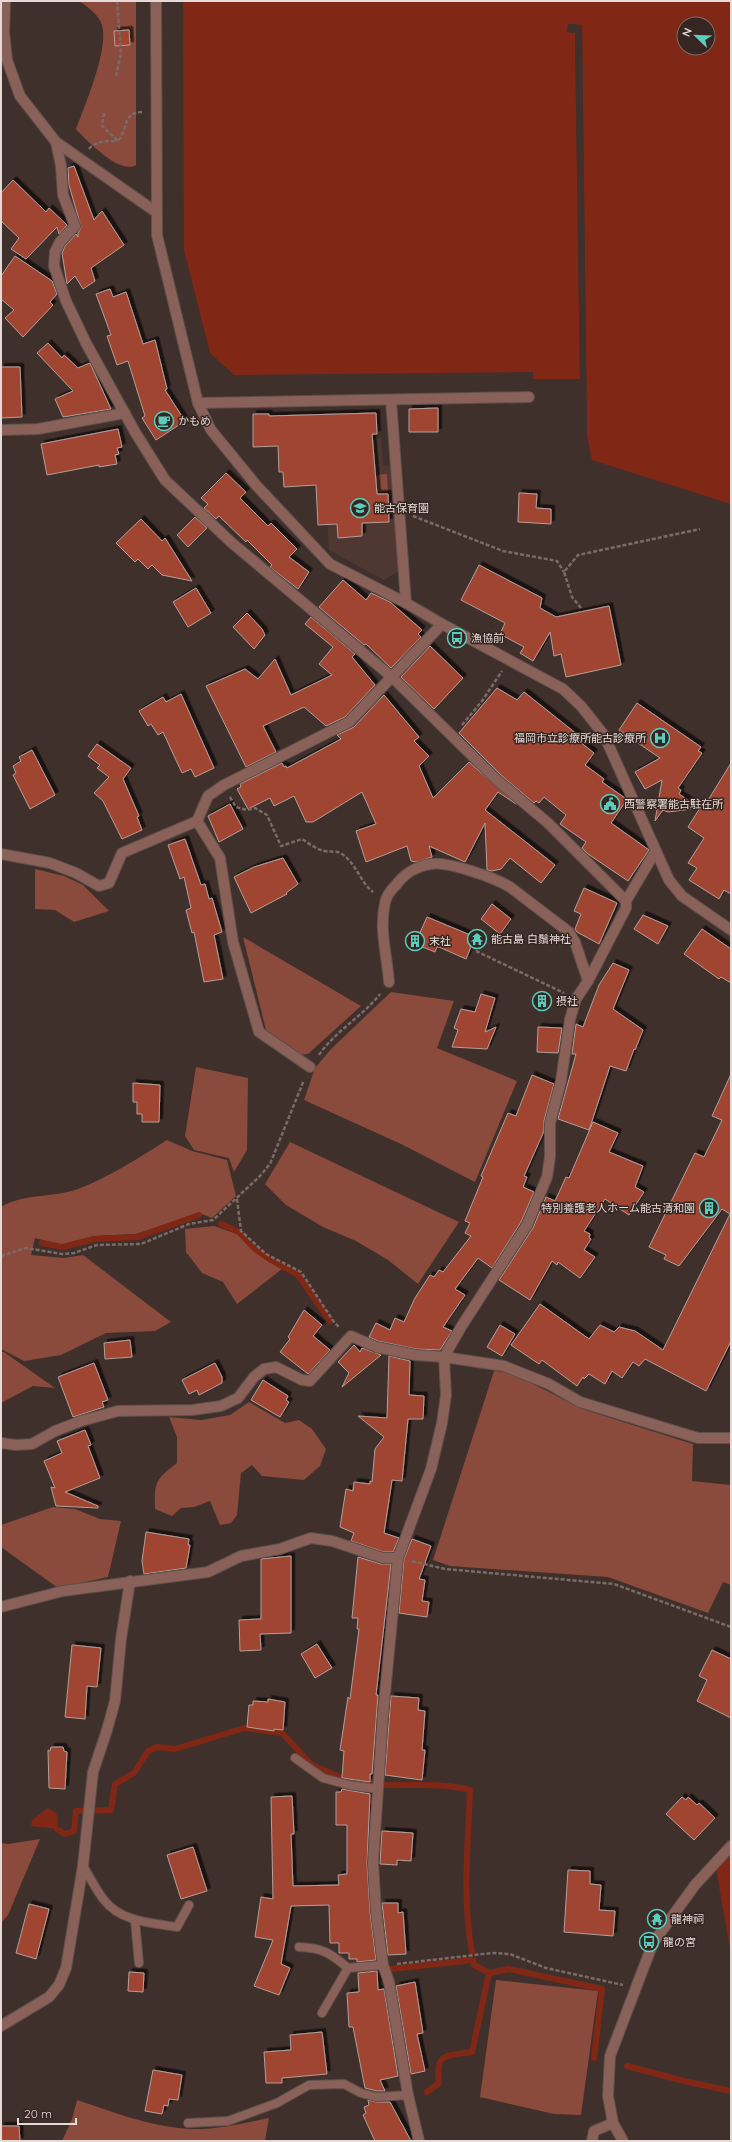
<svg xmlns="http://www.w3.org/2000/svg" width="732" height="2142" font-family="Quicksand,'Noto Sans JP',sans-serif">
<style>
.built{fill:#4f3732}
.green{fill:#8a4a3c}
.water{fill:#802716;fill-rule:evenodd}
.pier{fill:#40302c}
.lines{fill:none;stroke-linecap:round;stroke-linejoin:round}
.stream{stroke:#802716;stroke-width:6}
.building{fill:#9f4432;stroke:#b49f9a;filter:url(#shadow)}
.service-casing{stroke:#5e4f4b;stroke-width:10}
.minor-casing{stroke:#5e4f4b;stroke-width:12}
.tertiary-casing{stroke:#5e4f4b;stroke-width:12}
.path{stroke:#7a6b68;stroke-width:2.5;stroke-dasharray:4 2;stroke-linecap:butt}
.service{stroke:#8a6158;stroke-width:8}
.minor{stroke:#8a6158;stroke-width:10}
.tertiary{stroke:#8a6158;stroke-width:10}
.labels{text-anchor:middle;stroke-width:3;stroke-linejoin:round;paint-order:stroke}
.poi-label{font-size:11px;fill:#e5dad7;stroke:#362622;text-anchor:start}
</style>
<defs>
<filter id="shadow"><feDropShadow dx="3.5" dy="-3.5" stdDeviation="0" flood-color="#0009"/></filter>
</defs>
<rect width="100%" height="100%" fill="#40302c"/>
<path class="built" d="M322,438H381L383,466H390L399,571L384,580L329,550Z"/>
<g class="green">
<path d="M79,1H136V165C120,175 87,141 76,129C85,105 109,49 102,25C99,15 87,6 79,1Z"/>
<path d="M387,474L388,491L374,492L373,475Z"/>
<path d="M35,869L64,876L83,885L109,911L74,922L55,910L35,909Z"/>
<path d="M243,937L361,1006L308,1054L299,1055L266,1030Z"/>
<path d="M391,992L454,1001L437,1048L517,1081L475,1182L401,1144L304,1100L315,1068L331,1049Z"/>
<path d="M196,1067L248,1078L247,1150L234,1172L229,1158L194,1150L185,1136Z"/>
<path d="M167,1140L192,1151L227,1160L236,1196L212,1218L199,1213L136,1234L94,1236L62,1245L35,1238L31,1255L64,1258L83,1255L171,1322L155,1331L106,1333L61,1355L24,1361L1,1349V1207C24,1193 53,1198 78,1189C109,1177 139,1158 167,1140Z"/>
<path d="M290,1142L459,1222L418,1284L388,1260L356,1241L323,1227L286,1205L265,1184Z"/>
<path d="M214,1226L237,1234L266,1260L282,1269L237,1304L223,1282L202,1273L186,1252L185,1229Z"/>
<path d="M1,1352H4L55,1388L33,1386L1,1403Z"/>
<path d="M494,1371L512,1373L582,1409L693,1444L692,1481L731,1485V1585L723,1582L708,1613L608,1577L450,1566L433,1560Z"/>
<path d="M249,1402L285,1423L299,1420L312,1429L326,1449L320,1466L304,1480L262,1476L252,1465L241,1473L237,1515L231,1523L220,1525L210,1501L194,1507L181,1508L172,1516L155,1509C154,1482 156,1479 177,1463V1437L169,1417L201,1420L230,1415Z"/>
<path d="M53,1507L75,1509L100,1519L121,1521L108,1577L58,1588L1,1547V1525Z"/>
<path d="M40,1839L8,1915L1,1923V1843L8,1844Z"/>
<path d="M496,1980L598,1991L581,2115L554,2114L480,2097Z"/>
<path d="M77,2100C111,2111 143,2124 178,2128C208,2132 240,2124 269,2118L265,2141H62L72,2119Z"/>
</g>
<g class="water">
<path d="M183,1H731V504L592,460L587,436L582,25L568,24L567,32L575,33L580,379H533V372L234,375L210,353L184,250ZM684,24H708V48H684Z"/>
<path d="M48,1808L56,1813L58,1819L57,1829L31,1826L32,1820Z"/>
<path d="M731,1854V1955L716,1869Z"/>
</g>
<path class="pier" d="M568,24L582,25L587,436H585L580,27L569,26V30L577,33L582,379L580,381L575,33L567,32Z"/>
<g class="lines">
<g class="stream">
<path d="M221,1224L239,1232L254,1248L268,1258L298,1275L330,1321"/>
<path d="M42,1243L62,1247L95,1239L138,1237L199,1215"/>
<path d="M362,1783L373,1784"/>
<path d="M380,1785C412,1786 439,1782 470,1790C468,1844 462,1899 472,1952"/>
<path d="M57,1829L65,1834L74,1831L76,1811L111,1810L115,1784L134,1773L148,1751L157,1747L175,1749L244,1728L282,1733L312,1765L351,1782"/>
<path d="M391,1969L473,1960L474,1965L489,1973L509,1969L602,1989L594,2058"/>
<path d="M627,2066L684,2081L731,2091"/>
<path d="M427,2092L439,2083C435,2052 446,2056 472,2052L489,1973"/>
</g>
</g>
<g class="building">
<path d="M129,30L130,45L115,46L114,31Z"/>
<path d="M74,166L94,220L102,211L124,245L91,268L95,281L83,289L75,276L67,284L62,253L65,246L76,234L78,237V233L81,227L69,185L68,168Z"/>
<path d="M13,180L46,212L49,208L67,225L59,234L57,227L26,259L11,249L19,238L1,221V193Z"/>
<path d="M15,256L52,281L57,294L50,302L53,305L23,337L5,318L14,310L1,299V276Z"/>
<path d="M110,289L113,297L126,292L143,344L155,340L167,389L165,390L185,421L156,440L142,418L145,416L128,361L117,365L107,336L111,335L96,294Z"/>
<path d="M48,343L62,358L64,355L78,368L90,363L111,409L63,417L55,399L73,391L37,353Z"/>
<path d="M1,367H20L22,417L1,418Z"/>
<path d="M438,408V432H409V409Z"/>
<path d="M376,413L377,434H372L377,494H388L389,522L362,523V536L338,538L337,524L318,525L316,485L284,487L283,472H279L278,446L253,447V414H269V416Z"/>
<path d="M118,429L122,447L117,448L119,454L115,455L117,464L99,467V465L47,475L41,444Z"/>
<path d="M226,473L246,492L240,498L268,526L271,523L297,549L289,557L309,572L298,589L270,567L272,565L247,540L246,542L219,516L216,519L204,508L208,504L201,498Z"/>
<path d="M519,493L537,494L536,508L551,509V524L518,522Z"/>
<path d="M195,517L207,528L188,547L177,535Z"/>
<path d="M141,519L162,541L165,538L192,581L162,575L152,565L148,569L138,559L135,562L116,543Z"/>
<path d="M479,565L542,598L540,608L556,617L609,606L621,665L566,677L561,654L554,656L550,632L533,661L520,653L524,647L500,634L505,623L461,600Z"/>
<path d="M343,580L366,600L371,593L390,602L422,630L418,634L421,637L391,668L366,644L364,645L319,607Z"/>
<path d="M196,588L211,613L188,627L173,602Z"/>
<path d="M247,613L262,629L265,635L254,649L233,627Z"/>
<path d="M311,617L355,654L352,657L375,685L345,717L326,726L304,707L263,726L276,752L246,767L206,686L245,669L258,679L275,659L291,695L332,675L319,664L333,647L305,624Z"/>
<path d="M430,646L463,678L434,709L401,677Z"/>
<path d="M497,688L517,700L524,692L583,739L580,742L594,753L585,765L604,779L602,782L625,798L626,801L611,823L649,850L628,881L588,854L582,848L586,842L560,824L566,815L544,797L539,803L536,801L534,803L502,776L459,733Z"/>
<path d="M181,694L214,768L195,777L191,769L182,773L163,732L158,735L151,724L148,726L139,711L163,697L166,702Z"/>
<path d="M384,695L419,737L414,741L429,756L419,766L433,798L469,762L516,804L498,792L485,810L555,865L541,883L510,858L501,869L492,871L487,870L485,823L465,862L429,846L432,857L416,862L411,861L407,846L366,862L356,831L376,824L362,792L313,822H306L294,796L274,806L270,798L248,809L237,789L241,787L240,784L282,763L284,767L286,766L287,768L341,739L337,735L354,727Z"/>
<path d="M637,703L701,747L698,751L702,753L678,788L681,790L679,794L702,810L731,763V894L724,890L719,899L689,880L697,868L688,863L704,838L688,827L700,808L668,812L663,810L655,821L662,780L645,789L635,772L660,758L619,730Z"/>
<path d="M97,744L131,768L123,779L139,816L137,817L142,830L122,839L103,801L94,793L109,777L97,768L100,765L88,756Z"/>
<path d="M32,750L55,795L30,809L13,775L16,773L13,766L21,761L19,757Z"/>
<path d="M230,804L243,829L219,842L208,816Z"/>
<path d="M185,839L201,885L205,884L209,899L212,898L222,932L214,935L223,979L204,982L194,932L192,933L186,910L191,908L184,877L180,879L168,845Z"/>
<path d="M283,858L298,884L286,893L287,894L251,913L234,877L254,867Z"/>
<path d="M584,888L617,903L599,944L577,932L575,929L581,914L574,911Z"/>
<path d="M492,904L511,919L500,934L481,919Z"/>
<path d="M643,915L668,926L658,944L634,929Z"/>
<path d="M427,917L475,937L466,959L439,947H437L435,952L415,944Z"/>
<path d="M702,929L731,949V983L721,977L719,979L684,954Z"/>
<path d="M613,963L629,970L613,1009L643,1030L635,1050L634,1049L626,1071L610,1066L589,1130L558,1119L576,1054H572L576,1024L583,1027L599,985Z"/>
<path d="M481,994L495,998L485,1032L496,1027L487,1049L452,1047L458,1030L454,1028L461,1009L475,1012Z"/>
<path d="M538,1027L562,1028L558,1053L537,1052Z"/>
<path d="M731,1074V1341L706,1391L645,1359L639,1366L633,1362L622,1378L612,1371L605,1384L589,1374L584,1379L583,1377L577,1386L542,1360L539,1364L511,1345L540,1304L589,1339L600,1325L614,1332L619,1327L635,1331L663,1350L730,1214L722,1209L679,1266L664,1259L666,1255L649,1247L695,1153L704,1157L722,1120L712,1116Z"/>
<path d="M532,1075L554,1084L544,1121V1131L524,1176L527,1177L523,1187L534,1192L521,1222L492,1268L478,1258L455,1289L465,1295L443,1327L452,1331L440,1350L416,1349L378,1341L369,1337L376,1323L390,1330L395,1318L404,1322L415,1298L430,1275L434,1277L439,1270L443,1272L471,1236L465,1233L470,1223L465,1221L483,1177L481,1176L508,1113L516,1116Z"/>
<path d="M133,1083L160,1085L159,1122H142V1114H137V1102H133Z"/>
<path d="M593,1122L618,1133L609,1152L643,1166L635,1187L644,1192L629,1215L605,1199L584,1231L590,1234L589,1238L591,1239L584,1250L595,1257L580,1278L558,1262L557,1265L552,1261L530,1300L499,1280L533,1228L546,1197L555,1201L566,1177L569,1178Z"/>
<path d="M304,1310L322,1325L313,1336L330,1350L308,1374L280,1352L290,1339L288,1337Z"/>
<path d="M500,1325L515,1334L502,1356L487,1347Z"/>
<path d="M130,1340L132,1357L105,1359L104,1343Z"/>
<path d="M354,1345L360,1352L362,1348L381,1355L342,1387L349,1373L338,1362Z"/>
<path d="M389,1356L410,1361L409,1395L424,1396L423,1419H408L402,1481L392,1480L384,1533L399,1538L393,1552H384L351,1541L354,1533L340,1527L346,1489L353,1491L354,1482L370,1484V1481L372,1482L375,1449L384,1437L358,1416L387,1418Z"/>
<path d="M94,1363L108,1400L102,1402L104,1407L73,1417L58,1377Z"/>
<path d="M215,1363L222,1377V1383L199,1395L197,1390L189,1394L182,1380Z"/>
<path d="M263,1380L288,1396L286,1400L289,1402L280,1417L251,1400Z"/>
<path d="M85,1430L91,1445L88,1446L100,1478L65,1492L98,1506V1508L56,1506L51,1487L55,1488L44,1461L62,1453L57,1441Z"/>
<path d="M146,1532L189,1539L188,1545H190L186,1568L144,1574L142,1561Z"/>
<path d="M412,1539L431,1546L419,1579L425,1580L422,1601L429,1602L427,1617L399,1613L404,1559Z"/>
<path d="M291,1556V1633L260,1634L261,1650L240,1651L239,1620L261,1619V1559Z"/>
<path d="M358,1557L381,1564H391L376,1695H378L372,1774H370V1782L342,1778L344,1751L340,1750L348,1697L350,1699L359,1629H357L358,1618H352Z"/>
<path d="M317,1644L332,1668L315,1678L301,1654Z"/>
<path d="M72,1645L101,1648L97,1687L87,1686L85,1719L65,1717Z"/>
<path d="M712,1650L731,1659V1718L697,1701L707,1680L699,1676Z"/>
<path d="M391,1696L419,1698L418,1710L425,1711L422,1750H425L422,1780L385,1775Z"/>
<path d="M268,1699L285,1702L283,1730L274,1729V1731L247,1727L249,1705H253V1701L268,1702Z"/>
<path d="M51,1747H63L64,1751L67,1752L65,1789L49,1788L48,1750L50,1751Z"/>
<path d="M342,1789L370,1794L367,1863L370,1912L376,1960L357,1962V1959H349V1953H339V1943H330L329,1905L291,1906L281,1964L290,1968L279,1995L254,1986L273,1940L255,1937L261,1897L273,1899L271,1797L292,1796L294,1834H291L293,1886L339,1885L338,1875L347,1874V1825H336V1792H341Z"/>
<path d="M682,1797L686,1800L688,1797L697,1805L699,1803L715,1818L694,1840L666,1814Z"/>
<path d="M382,1831L413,1833L411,1861L397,1860V1865L380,1864Z"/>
<path d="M193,1847L207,1891L181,1899L167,1855Z"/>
<path d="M568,1870L590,1871V1884L601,1885L599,1910L615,1911L613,1936L564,1932Z"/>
<path d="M382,1903H398V1913L403,1912L406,1954L388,1955Z"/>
<path d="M29,1904L49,1909L36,1959L16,1953Z"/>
<path d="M377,1971L378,1990L384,1989L398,2076L380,2080L385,2091H377L365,2088L353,2027H349L347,1993L359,1992L358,1973Z"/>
<path d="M129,1972L144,1973L143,1992L128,1991Z"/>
<path d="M415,1982L423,2033L417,2034L425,2071L411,2074L396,1986Z"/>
<path d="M322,2032L327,2074L282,2078V2083H266L264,2052L291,2050L290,2035Z"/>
<path d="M153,2070L182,2075L178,2100L169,2099L168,2106L164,2105L162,2114L145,2111Z"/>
<path d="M368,2100L376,2102H390L411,2141H375L363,2115L366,2113L364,2107L369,2105Z"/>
<path d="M1,2126H19L20,2141H1Z"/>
</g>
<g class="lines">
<g class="service-casing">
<g id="service">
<path d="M295,1758L323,1778L349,1785L377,1789"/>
<path d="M83,1866C90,1877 96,1890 104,1900C121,1922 152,1923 177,1927L189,1905"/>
<path d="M135,1921L139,1963"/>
<path d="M299,1947C323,1948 330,1953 348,1968L383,1965"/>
<path d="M322,2013L348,1968"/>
<path d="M188,2123L228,2121L277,2103L309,2085L344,2084L361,2093L376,2097L408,2095"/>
</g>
</g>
<g class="minor-casing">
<g id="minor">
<path d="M5,1L4,32L7,60L20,96L56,142L156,212"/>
<path d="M56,142L61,166L63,195L75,226L60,242L55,252L54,266L66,301L86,343L135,432L165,480L232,543L392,677L498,781L548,823L626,901"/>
<path d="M391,400L406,603"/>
<path d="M198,403L529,397"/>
<path d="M1,430L38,429L125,413"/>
<path d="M197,821L220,858L233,942L259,1032L310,1067"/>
<path d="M1,854L50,863L76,873L99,886L109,883L122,853L197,821L208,796L224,785L349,722L442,624"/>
<path d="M389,982C387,955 379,930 385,903C386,896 391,890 396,885C404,874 417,866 431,864C448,861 495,878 510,887L569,932L575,942L588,981"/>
<path d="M1,1443L16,1445L32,1444L55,1431L81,1421L118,1411L192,1410L221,1406L238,1398L254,1377L264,1369L276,1367L302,1380L310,1381L351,1336L376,1347L415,1355L444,1357L504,1366L549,1384L580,1402L698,1438H731"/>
<path d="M1,1607L63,1591L208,1572L241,1556L280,1549L311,1538L332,1541L383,1558H398"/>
<path d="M1,2026L49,1997L59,1985L66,1968L83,1866L93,1772L107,1730L115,1701L121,1639L130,1581"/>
<path d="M419,2141L408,2095L389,1982L383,1965L376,1911L373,1863L383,1714L398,1558L431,1469L442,1423L446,1395L444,1357L461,1327L527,1225L547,1177L550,1157V1123L561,1081L570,1019L576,999L588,981L626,908V901L655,852"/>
<path d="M592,2141L594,2131L613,2123"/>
<path d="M623,2141L613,2123L608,2096L610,2056L653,1943L695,1885L731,1846"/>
</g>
</g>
<g class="tertiary-casing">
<path id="tertiary" d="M156,1L157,235L198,403L211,430L256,485L330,564L406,603L442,624L563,689L581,706L604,735L669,880L682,896L731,930"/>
</g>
<g class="path">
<path d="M116,76L121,53L117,1"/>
<path d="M104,113L102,126L118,141C129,128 122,112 143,112"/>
<path d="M89,149C96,140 108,141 118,141"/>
<path d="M413,516L503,551L557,561L564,572"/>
<path d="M581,608L572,597L564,572L578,555L700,529"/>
<path d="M462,725L482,701L502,671"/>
<path d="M230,797L236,807L247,810L255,808L267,815L281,846L302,839C308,843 315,848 321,850C328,853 336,850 342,854C356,863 360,882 373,892"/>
<path d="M476,951L564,993"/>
<path d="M319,1055C335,1031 362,1017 380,994"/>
<path d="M237,1199L241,1231L266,1254L301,1272L334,1322L339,1327"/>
<path d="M1,1256L26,1248L62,1254L74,1253L97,1245L141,1244L189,1224L213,1220L259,1177L270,1164L304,1080"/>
<path d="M412,1561L445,1569L614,1584L731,1627"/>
<path d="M397,1964L492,1953L510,1954L546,1968L623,1985"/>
</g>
<use href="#service" class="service"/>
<use href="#minor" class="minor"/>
<use href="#tertiary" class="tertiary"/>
</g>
<defs>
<g id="cafe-ring" transform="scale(1)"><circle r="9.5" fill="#362622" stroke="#5acebe" stroke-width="1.5"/><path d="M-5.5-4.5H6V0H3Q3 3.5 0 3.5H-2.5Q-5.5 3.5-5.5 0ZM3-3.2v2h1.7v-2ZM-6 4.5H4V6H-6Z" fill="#5acebe"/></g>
<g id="school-ring" transform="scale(1)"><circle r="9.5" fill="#362622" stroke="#5acebe" stroke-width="1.5"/><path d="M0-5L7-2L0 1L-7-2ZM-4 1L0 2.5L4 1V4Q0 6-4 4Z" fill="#5acebe"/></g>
<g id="bus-ring" transform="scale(1)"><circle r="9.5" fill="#362622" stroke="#5acebe" stroke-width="1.5"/><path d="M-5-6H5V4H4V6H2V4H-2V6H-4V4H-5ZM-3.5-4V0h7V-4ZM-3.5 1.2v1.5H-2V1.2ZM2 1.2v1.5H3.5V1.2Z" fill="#5acebe"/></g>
<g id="hospital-ring" transform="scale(1)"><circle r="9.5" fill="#362622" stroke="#5acebe" stroke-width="1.5"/><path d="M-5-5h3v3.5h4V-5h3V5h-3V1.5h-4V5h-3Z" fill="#5acebe"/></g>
<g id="civic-ring" transform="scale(1)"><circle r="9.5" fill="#362622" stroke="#5acebe" stroke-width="1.5"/><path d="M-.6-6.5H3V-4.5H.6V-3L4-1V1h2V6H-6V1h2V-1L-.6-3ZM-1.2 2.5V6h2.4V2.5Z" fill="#5acebe"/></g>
<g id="temple-ring" transform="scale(1)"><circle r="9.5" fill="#362622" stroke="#5acebe" stroke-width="1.5"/><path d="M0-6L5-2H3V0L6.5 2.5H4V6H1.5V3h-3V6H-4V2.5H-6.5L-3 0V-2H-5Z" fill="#5acebe"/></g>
<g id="building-ring" transform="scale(1)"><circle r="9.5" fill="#362622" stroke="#5acebe" stroke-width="1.5"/><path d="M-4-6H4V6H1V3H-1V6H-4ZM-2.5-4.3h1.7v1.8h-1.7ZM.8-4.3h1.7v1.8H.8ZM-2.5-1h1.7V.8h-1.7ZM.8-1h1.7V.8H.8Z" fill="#5acebe"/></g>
</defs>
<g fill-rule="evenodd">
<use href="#cafe-ring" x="164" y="421"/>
<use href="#school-ring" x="360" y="508"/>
<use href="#bus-ring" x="457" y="638"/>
<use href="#hospital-ring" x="660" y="738"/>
<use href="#civic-ring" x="610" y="804"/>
<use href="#temple-ring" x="477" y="939"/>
<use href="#building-ring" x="415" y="941"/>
<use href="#building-ring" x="542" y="1001"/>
<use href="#building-ring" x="709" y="1208"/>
<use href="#temple-ring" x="657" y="1919"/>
<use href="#bus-ring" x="649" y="1942"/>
</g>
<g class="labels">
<g class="poi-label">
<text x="178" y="425">かもめ</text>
<text x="374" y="512">能古保育園</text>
<text x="471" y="642">漁協前</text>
<text x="646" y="742" text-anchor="end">福岡市立診療所能古診療所</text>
<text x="624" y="808">西警察署能古駐在所</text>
<text x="491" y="943">能古島 白鬚神社</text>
<text x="429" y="945">末社</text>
<text x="556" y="1005">摂社</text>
<text x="695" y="1212" text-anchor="end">特別養護老人ホーム能古清和園</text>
<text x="671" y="1923">龍神祠</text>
<text x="663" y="1946">龍の宮</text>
</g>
</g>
<rect width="732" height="2142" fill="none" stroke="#e5dad7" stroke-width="4"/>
<g transform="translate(696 36) rotate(293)"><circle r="19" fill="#362622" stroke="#7c6e6a"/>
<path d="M0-3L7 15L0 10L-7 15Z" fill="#5acebe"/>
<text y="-6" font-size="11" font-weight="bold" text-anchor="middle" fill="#e5dad7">N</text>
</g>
<path d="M18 2118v6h58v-6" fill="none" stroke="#e5dad7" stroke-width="2"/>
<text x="24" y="2118" font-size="12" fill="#e5dad7" stroke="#362622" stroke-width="3" paint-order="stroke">20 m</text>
</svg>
